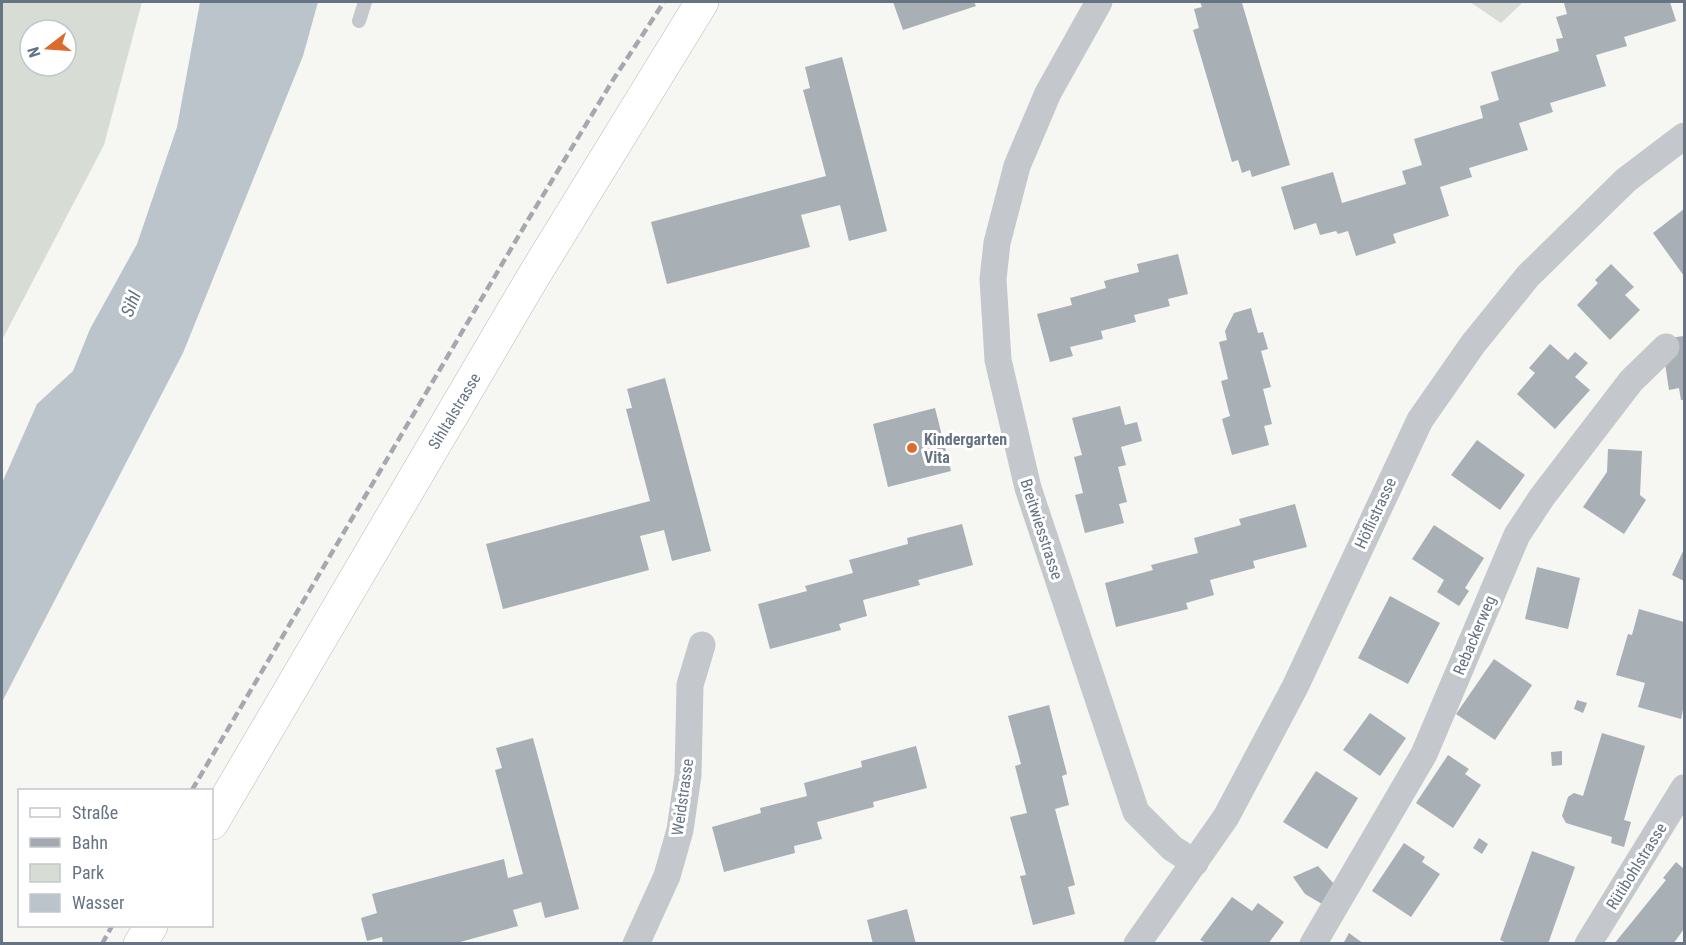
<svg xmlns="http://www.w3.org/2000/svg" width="1686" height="945" font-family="'Roboto Condensed',sans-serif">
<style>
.green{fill:#d7ddd4;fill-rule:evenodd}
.water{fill:#bbc4ca}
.building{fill:#a8afb5}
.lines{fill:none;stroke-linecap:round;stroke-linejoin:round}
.primary-casing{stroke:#b5b9bd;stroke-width:34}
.service{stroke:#c4c7cb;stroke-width:14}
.minor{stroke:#c4c7cb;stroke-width:27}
.primary{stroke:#fff;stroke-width:33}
.rail{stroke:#a5a9af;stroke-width:4.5;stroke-dasharray:9 4.5;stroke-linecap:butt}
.poi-dot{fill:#dc6c2d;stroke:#fff;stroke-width:2}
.labels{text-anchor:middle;stroke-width:6;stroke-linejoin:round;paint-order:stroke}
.street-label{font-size:16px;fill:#667383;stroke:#fff}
.poi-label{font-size:16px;font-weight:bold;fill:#667383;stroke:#fff;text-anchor:start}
.water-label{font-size:18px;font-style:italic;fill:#62737f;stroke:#fff}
</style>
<rect width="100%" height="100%" fill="#f6f6f3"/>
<g class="green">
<path d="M2,2H142L104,145L2,340ZM30,30H66V66H30Z"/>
<path d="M1470,2H1523L1501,23Z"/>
</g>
<path class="water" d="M200,2H318L303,56L183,353L2,702V483L37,404L73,371L90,329L137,244L177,127Z"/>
<g class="building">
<path d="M893,2H974L976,6L903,30Z"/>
<path d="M1200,2H1246L1242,3L1290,165L1252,177L1250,170L1242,173L1238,160L1232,162L1193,30L1199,28L1194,9L1202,7Z"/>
<path d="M1570,2H1670L1676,21L1624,37L1627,46L1596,55L1606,86L1550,103L1553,112L1519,123L1528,150L1469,168L1472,177L1440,187L1449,216L1393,234L1396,243L1356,256L1348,231L1338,234L1336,231L1320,235L1316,223L1294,230L1281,187L1333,172L1342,203L1406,184L1402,171L1422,165L1414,139L1483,118L1480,106L1499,100L1491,72L1559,51L1556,39L1563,38L1556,17L1567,14L1564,3Z"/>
<path d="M842,57L887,231L849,241L840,205L801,215L810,247L667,284L651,222L826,176L803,90L810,88L805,67Z"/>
<path d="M1684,209V276L1653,233Z"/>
<path d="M1178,254L1188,294L1168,299L1170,306L1134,315L1136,322L1101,331L1103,339L1070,347L1073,356L1050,362L1037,314L1072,305L1070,298L1106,288L1104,281L1139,272L1137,264Z"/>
<path d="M1611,264L1634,287L1625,295L1640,310L1610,340L1577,305L1598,283L1595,280Z"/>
<path d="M1251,308L1258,333L1263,332L1268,349L1261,351L1271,387L1263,389L1272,424L1264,426L1269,445L1232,455L1222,419L1230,416L1221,381L1228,379L1219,342L1227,340L1225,331L1234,313Z"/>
<path d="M1684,336V400H1681L1679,388L1669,390L1664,357L1669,338Z"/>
<path d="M1550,344L1568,360L1575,352L1588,363L1575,377L1590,390L1555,429L1517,394L1535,373L1529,368Z"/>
<path d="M665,378L711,551L672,561L664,530L640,536L649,570L503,609L486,544L650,501L626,409L632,408L627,389Z"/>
<path d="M1120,406L1125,425L1137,422L1142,441L1121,447L1126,465L1118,467L1127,502L1119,504L1124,523L1085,533L1075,495L1083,493L1074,457L1082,455L1072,418Z"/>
<path d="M935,408L951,471L888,487L873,424Z"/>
<path d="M1477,440L1525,475L1500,510L1451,475Z"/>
<path d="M1608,449L1642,451L1640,495L1646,500L1624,534L1583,507L1607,472Z"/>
<path d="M1295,504L1307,547L1253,561L1255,568L1210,580L1214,595L1186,603L1188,609L1116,627L1105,583L1153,570L1151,565L1198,553L1194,538L1241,525L1239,519Z"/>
<path d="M962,524L973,565L918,580L920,585L863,600L867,616L839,624L841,630L770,649L758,604L807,591L805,586L853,573L849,560L908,544L907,538Z"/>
<path d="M1434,525L1484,558L1465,588L1469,591L1459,606L1437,592L1444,580L1412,559Z"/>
<path d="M1684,549V581L1672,575Z"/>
<path d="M1537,567L1580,578L1568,629L1525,619Z"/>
<path d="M1390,596L1440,623L1408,684L1358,658Z"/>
<path d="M1639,609L1684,622V705L1681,719L1638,707L1645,683L1616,675L1628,634L1632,635Z"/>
<path d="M1494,659L1532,685L1495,740L1456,714Z"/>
<path d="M1577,700L1587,703L1583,713L1574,709Z"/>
<path d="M1049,705L1067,774L1062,776L1069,805L1055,809L1075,885L1068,887L1075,914L1033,925L1020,876L1026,875L1010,817L1027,813L1015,766L1021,764L1008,716Z"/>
<path d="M1370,713L1406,738L1380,776L1343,750Z"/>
<path d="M1602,733L1645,746L1624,820L1631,822L1624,847L1611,843L1612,837L1566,823L1562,816L1568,797L1574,793L1583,796Z"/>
<path d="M533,738L579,909L545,918L541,902L513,910L518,926L453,944H383L382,937L367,941L361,918L377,913L372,894L504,859L508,878L523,874L495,770L502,768L496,748Z"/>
<path d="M916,746L927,788L873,802L874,807L817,822L822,839L794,846L795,853L724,872L712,827L761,813L760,808L807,796L804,783L862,767L861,761Z"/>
<path d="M1562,751V765L1552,766L1551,752Z"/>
<path d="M1448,755L1469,769L1465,774L1481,785L1453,828L1416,803Z"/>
<path d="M1316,771L1358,798L1327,849L1283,822Z"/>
<path d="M1479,838L1488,844L1482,854L1473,848Z"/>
<path d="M1404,843L1425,857L1422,862L1440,874L1411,917L1372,891Z"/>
<path d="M1532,851L1575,867L1548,944H1509L1500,940Z"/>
<path d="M1676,862L1684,869V929L1673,944H1614L1666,880L1663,878Z"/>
<path d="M1318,866L1334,884L1322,904L1305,894L1293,877Z"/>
<path d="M1232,897L1252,911L1258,903L1284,922L1268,944H1203L1204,942L1200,940Z"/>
<path d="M907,909L916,944H873L867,920Z"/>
<path d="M1349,933L1364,944H1343Z"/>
</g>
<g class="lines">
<g class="primary-casing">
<g id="primary">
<path d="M212,823L533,277L702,2"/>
<path d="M140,944L151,926"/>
</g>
</g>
<path class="service" d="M359,21L365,2"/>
<g class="minor">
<path d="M1099,2L1048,93L1017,166L997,243L993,279L998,360L1028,488L1136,812L1172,848L1195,863"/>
<path d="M636,944L667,876L680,830L688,775L690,685L702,645"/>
<path d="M1137,944L1226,817L1295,687L1420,420L1473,344L1528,276L1626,180L1684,136"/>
<path d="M1313,944L1424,754L1517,535L1542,497L1631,381L1666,347"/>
<path d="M1588,944L1684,788"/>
</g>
<use href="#primary" class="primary"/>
<g class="rail">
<path d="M192,790L528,220L613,80L664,2"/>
<path d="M102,944L112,926"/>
</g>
</g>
<circle class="poi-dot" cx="912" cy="448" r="6"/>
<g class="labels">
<g class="street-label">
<text transform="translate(454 411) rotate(-59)" y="6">Sihltalstrasse</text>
<text transform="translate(1375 513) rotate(-65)" y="6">Höflistrasse</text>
<text transform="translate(1042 529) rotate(72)" y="6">Breitwiesstrasse</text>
<text transform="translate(1474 635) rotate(-67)" y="6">Rebackerweg</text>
<text transform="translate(682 797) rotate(-82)" y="6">Weidstrasse</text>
<text transform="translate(1636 866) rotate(-58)" y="6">Rütibohlstrasse</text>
</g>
<g class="poi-label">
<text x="924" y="445">Kindergarten<tspan x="924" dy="18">Vita</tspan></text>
</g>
<g class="water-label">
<text transform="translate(131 304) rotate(-69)" y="6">Sihl</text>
</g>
</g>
<rect width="1686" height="945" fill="none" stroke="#667383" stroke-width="6"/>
<rect x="18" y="789" width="195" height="138" fill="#ffffff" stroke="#c2c7cd" stroke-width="1.5"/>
<rect x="30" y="808" width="30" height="9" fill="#ffffff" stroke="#c2c7cd" stroke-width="1.5"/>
<text x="72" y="819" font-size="18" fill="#667383">Straße</text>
<rect x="30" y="838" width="30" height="9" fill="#a5a9af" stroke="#c2c7cd" stroke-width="1.5"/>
<text x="72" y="849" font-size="18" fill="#667383">Bahn</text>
<rect x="30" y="864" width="30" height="18" fill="#d7ddd4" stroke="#c2c7cd" stroke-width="1.5"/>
<text x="72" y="879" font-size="18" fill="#667383">Park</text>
<rect x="30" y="894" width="30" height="18" fill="#bbc4ca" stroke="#c2c7cd" stroke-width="1.5"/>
<text x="72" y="909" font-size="18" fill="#667383">Wasser</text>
<g transform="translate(48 48) rotate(253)"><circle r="28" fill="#ffffff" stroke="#c2c7cd" stroke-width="1.5"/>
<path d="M0-4.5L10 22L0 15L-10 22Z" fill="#dc6c2d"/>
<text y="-9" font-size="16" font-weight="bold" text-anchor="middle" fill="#667383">N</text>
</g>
</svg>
